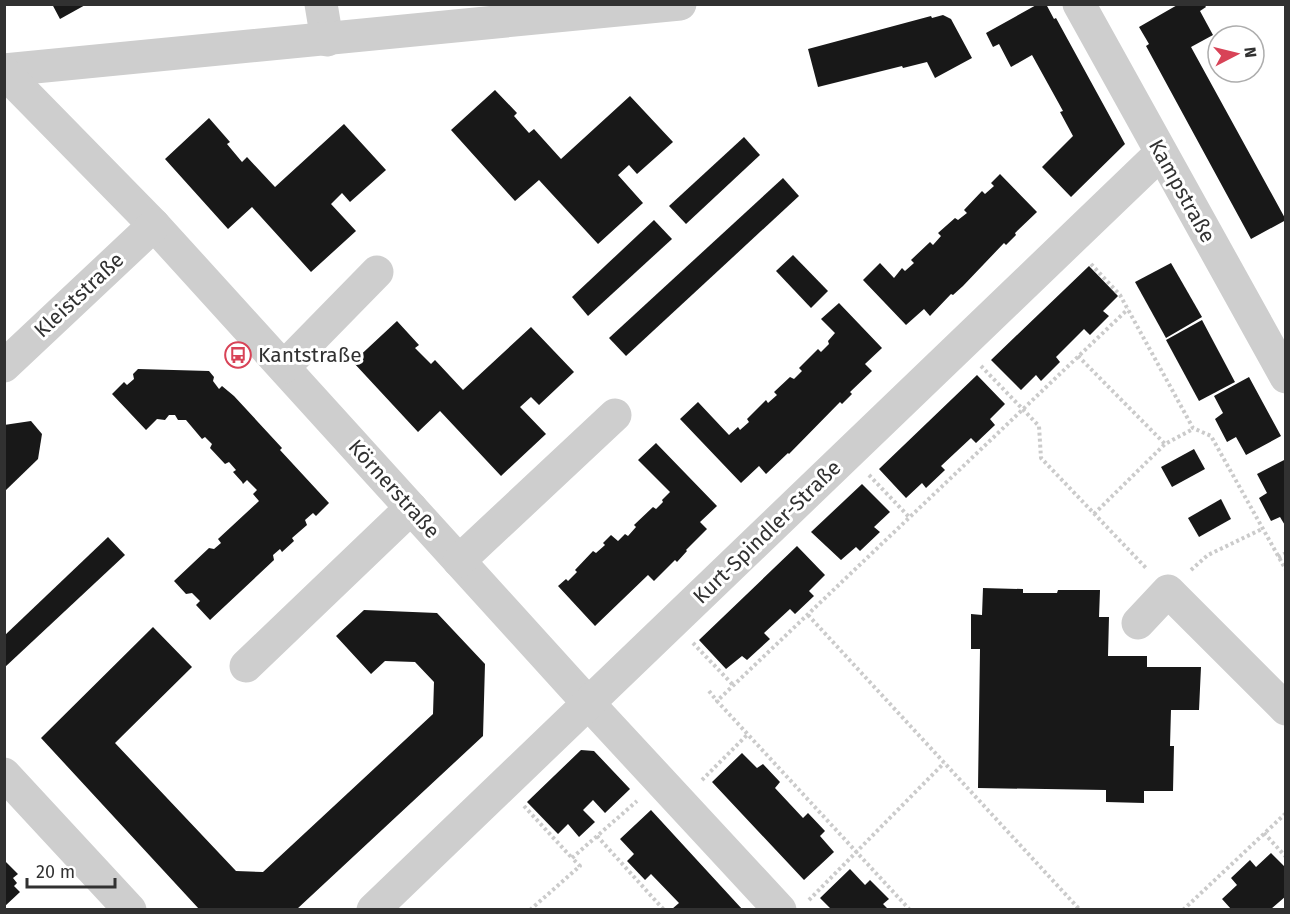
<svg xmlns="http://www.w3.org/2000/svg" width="1290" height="914" font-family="'Fira Sans',sans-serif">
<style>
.building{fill:#181818}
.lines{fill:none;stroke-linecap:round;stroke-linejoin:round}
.path{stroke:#cbcbcb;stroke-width:4;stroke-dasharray:3 3;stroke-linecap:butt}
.minor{stroke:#cecece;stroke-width:33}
.labels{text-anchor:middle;stroke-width:6;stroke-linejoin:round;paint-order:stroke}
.street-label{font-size:21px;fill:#313131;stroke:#fff}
.poi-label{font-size:21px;fill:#313131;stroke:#fff;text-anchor:start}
</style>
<rect width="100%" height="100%" fill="#fff"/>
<g class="building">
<path d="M52,4H87L60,19Z"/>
<path d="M1038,4H1046L1054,19L1056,18L1125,144L1071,197L1042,167L1073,136L1060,112L1063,111L1032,55L1011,67L999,44L993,47L986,33Z"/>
<path d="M1179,4H1204L1206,7L1200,11L1213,35L1191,47L1286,220L1251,239L1146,46L1149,44L1139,27Z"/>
<path d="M943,15L951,19L972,58L935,78L927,62L903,68L902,66L818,87L808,49L931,16L932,18Z"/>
<path d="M495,90L517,113L514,116L529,133L534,129L561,159L630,96L673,142L637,174L629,165L618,175L643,203L598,244L539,180L515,201L451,130Z"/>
<path d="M209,118L230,142L227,144L242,162L247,157L275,187L344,124L386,170L350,202L342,193L331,204L356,231L311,272L252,207L228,229L165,159Z"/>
<path d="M744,137L760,155L686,224L669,206Z"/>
<path d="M1000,174L1037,212L1015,233L1016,235L1006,245L1004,243L963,286L953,295L951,294L930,316L924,309L906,325L863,280L880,263L894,278L902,268L905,271L914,263L911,260L930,242L933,245L941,236L938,233L955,218L958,220L967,213L964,210L982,191L985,194L994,186L991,183Z"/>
<path d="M783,178L799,196L626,356L609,338Z"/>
<path d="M654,220L672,239L588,316L572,297Z"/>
<path d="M793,255L828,291L811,308L776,271Z"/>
<path d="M1171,263L1202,317L1166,338L1135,282Z"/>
<path d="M1089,266L1118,296L1103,311L1109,316L1090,335L1084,329L1056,357L1060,362L1041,381L1036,375L1021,390L991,360Z"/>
<path d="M839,303L882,348L865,364L872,371L850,392L852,394L842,404L840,402L789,454L788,453L766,474L759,466L741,483L680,419L698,402L729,435L738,427L740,430L749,422L747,419L766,400L768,403L777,395L774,392L790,377L794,379L802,371L799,368L818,349L821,352L829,344L828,341L835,333L821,319Z"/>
<path d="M1202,320L1235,382L1199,401L1166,340Z"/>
<path d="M397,321L419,345L415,348L431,364L435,360L463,390L531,327L574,372L539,405L531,397L520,407L546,434L501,476L440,411L418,432L353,362Z"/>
<path d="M138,369L209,371L214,377L213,381L219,389L222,386L234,396L282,448L280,450L329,503L316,516L313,513L305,520L307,525L292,538L294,541L282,552L280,549L273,555L274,560L210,620L196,605L200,601L192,593L186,594L174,581L209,548L214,549L221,543L218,539L259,501L253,494L257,490L247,480L243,484L242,482L233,472L236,470L229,462L225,464L210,448L212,444L205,437L202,439L186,420H178L175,415H169L165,420L157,419L146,430L112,394L124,382L127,385L134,379L133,374Z"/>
<path d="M977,375L1005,404L990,419L995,425L976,443L971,438L941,466L945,470L926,488L922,483L906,498L879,469Z"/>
<path d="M1249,377L1281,436L1246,455L1236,437L1227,442L1215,419L1223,413L1214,396Z"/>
<path d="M31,421L42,434L38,459L4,492V425Z"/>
<path d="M656,443L717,506L700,522L707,529L686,550L687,551L677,562L675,560L654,581L648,575L595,626L558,586L566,579L568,581L577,572L575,570L593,551L596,553L605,545L603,543L611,535L618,541L625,534L628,536L636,527L634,525L653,507L656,509L663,502L662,500L670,492L638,460Z"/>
<path d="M1194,449L1205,469L1172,487L1161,467Z"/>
<path d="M1286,459V527L1280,517L1271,521L1259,498L1267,493L1257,474Z"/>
<path d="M862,484L890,512L874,527L880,532L860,551L856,547L841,560L811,532Z"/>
<path d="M1221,499L1231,519L1199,537L1188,518Z"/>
<path d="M108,537L125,555L4,668V636Z"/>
<path d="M797,546L825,575L809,591L814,596L795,614L790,609L764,633L770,639L747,660L742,656L726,669L699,640Z"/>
<path d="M983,588L1023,589V593H1057L1058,590H1100L1099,617H1109L1108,656H1147V667H1201L1199,710H1171L1170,746H1174L1173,791H1144V803L1106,802V790L978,788L980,649H971V614L982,615Z"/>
<path d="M364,610L437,613L485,664L483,736L297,909H199L41,738L153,627L192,667L115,743L236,871L263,872L433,714L434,682L415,662L385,661L371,674L336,636Z"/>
<path d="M581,750L594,751L630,789L605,813L593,800L583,810L595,822L579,837L568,824L558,834L527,802Z"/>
<path d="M742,753L757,768L763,764L780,782L775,788L803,818L808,813L825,831L820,836L834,852L804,880L712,782Z"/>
<path d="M651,810L696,859L742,909H672L679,903L651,874L645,880L627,861L634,854L620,839Z"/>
<path d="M1271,853L1286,868V896L1271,909H1231L1222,899L1237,885L1231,878L1250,860L1256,867Z"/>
<path d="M4,860L18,874L13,878L17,883L14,886L20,892L4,907Z"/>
<path d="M850,869L865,885L870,880L889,899L883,904L888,909H831L820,898Z"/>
</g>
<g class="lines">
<g class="path">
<path d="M1091,264L1120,295L1193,428L1211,436L1286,570"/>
<path d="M1078,356L1165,444"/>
<path d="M981,366L1039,426L1041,458L1147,569"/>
<path d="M869,475L910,518"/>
<path d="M1094,514L1165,444L1193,429"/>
<path d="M1278,557L1286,553"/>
<path d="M1191,570L1208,555L1262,529"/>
<path d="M808,615L1080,910"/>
<path d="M693,643L734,686"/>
<path d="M709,691L717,701"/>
<path d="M702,780L748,734"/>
<path d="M524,806L572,858"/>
<path d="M1264,833L1286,857"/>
<path d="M597,836L664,910"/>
<path d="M809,900L944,763"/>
<path d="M530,910L580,866L572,858L637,801"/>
<path d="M910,910L717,701L1128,309"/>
<path d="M1183,910L1286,813"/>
</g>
<g class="minor">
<path d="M321,4L327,40"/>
<path d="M1079,4L1286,377"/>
<path d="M4,70L680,4"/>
<path d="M4,72L154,225L589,704L780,910"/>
<path d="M4,366L154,225"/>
<path d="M284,367L377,272"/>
<path d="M459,561L615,415"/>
<path d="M1138,623L1168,591L1286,709"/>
<path d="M246,666L411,508"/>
<path d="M4,774L130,910"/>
<path d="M373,910L1161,153"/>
</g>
</g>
<defs>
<g id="bus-ring" transform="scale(1.35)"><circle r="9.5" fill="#fff" stroke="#d84357" stroke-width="1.5"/><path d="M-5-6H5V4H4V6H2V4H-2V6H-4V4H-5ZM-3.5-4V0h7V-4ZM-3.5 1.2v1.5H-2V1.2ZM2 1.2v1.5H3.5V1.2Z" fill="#d84357"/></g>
</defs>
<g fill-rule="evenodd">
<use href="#bus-ring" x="238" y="355"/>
</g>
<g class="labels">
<g class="street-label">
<text transform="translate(1182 191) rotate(61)" y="7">Kampstraße</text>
<text transform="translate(79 295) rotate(-43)" y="7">Kleiststraße</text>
<text transform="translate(394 489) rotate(48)" y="7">Körnerstraße</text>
<text transform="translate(767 532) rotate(-44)" y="7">Kurt-Spindler-Straße</text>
</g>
<g class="poi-label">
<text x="258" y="362">Kantstraße</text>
</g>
</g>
<rect width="1290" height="914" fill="none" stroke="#313131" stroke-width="12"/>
<g transform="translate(1236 54) rotate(83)"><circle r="28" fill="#ffffff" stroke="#adadad" stroke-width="1.5"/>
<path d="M0-4.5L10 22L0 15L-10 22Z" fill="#d84357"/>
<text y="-9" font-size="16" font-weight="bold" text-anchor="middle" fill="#313131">N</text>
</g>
<path d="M27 878v9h88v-9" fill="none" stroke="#313131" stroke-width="3"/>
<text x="36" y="878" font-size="18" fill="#313131" stroke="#ffffff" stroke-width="4.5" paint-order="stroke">20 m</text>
</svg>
